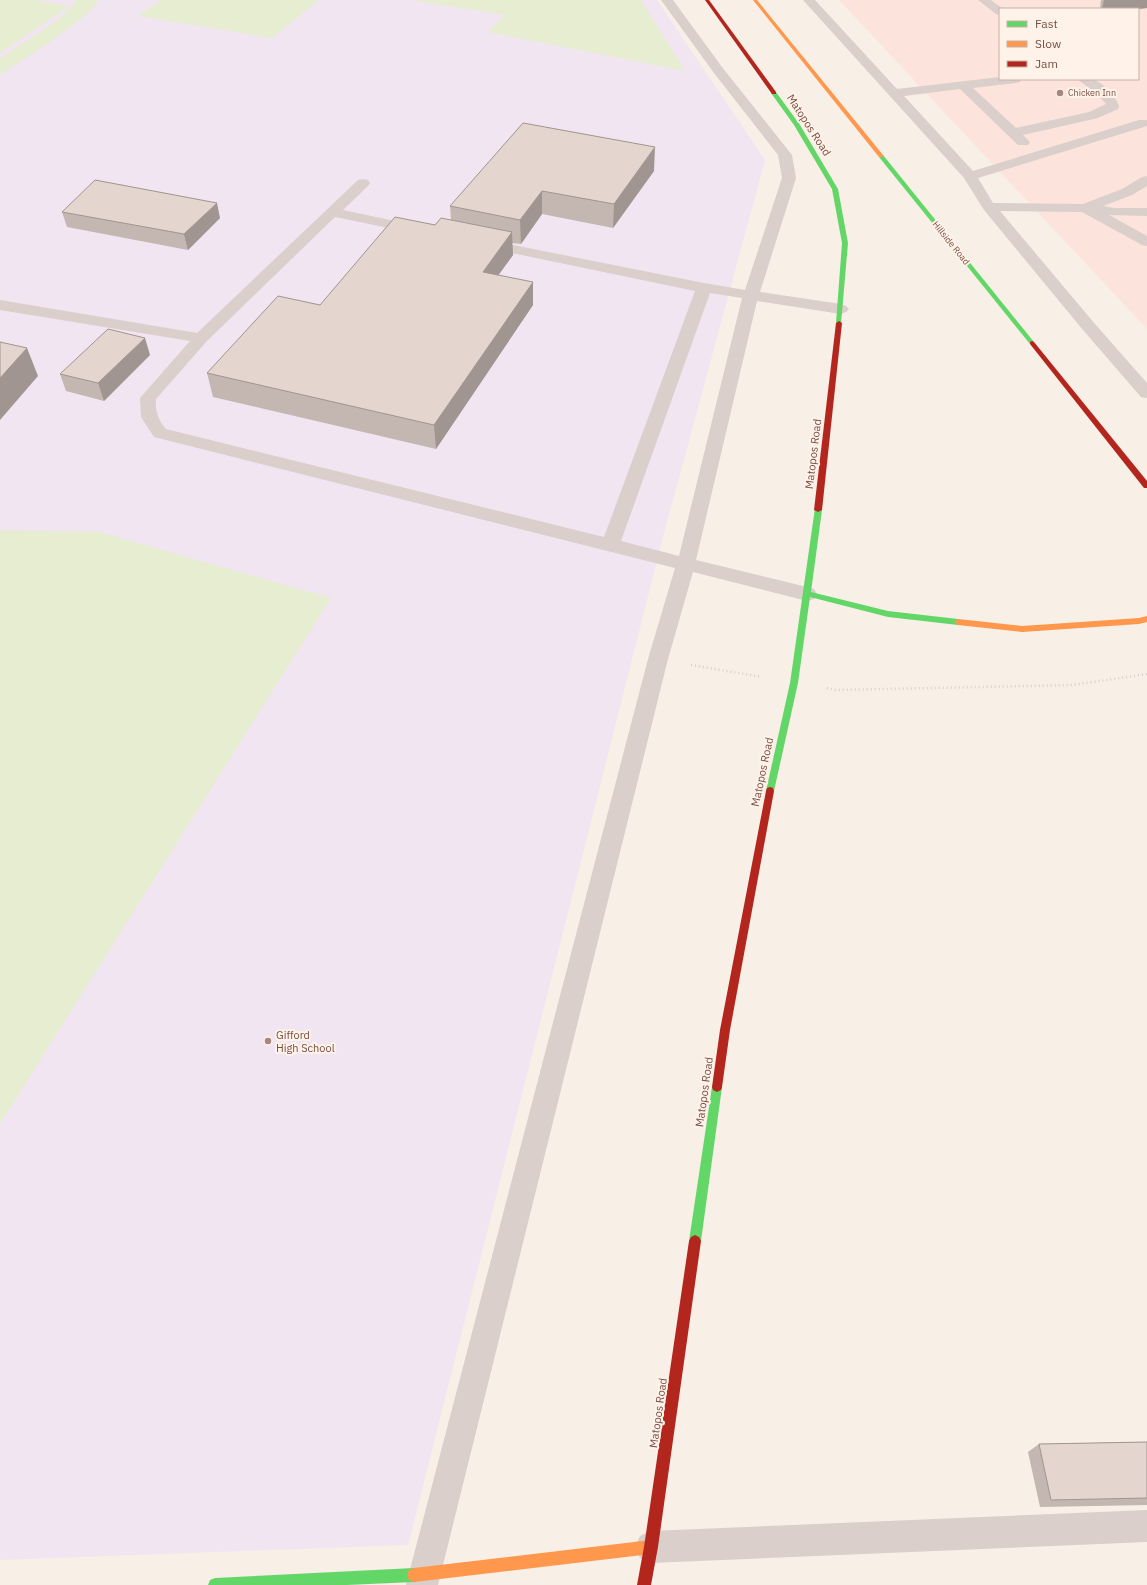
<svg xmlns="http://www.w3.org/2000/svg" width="1147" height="1585" font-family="'IBM Plex Sans',sans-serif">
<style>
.commercial{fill:#fce3dc;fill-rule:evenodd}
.education{fill:#f1e5f1}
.green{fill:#e6edd0}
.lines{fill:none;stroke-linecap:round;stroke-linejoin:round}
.path{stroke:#dacfcb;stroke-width:2.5;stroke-dasharray:1 3;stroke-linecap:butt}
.lane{fill:#dacfcb;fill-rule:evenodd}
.fast{fill:#63d668;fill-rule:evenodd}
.slow{fill:#ff974d;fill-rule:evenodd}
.jam{fill:#b3261e;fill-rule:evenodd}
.wall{fill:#c4b7b1}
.shaded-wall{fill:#a09590}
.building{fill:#e4d5ce;stroke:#a09590}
.poi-dot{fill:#a4877e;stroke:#fff2e8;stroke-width:1.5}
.labels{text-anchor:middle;stroke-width:4;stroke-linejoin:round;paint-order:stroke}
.far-poi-label{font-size:9px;fill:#764f46;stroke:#fff2e8;text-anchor:start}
.far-street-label{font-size:9px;fill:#764f46;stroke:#fff2e8}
.street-label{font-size:11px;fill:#764f46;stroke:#fff2e8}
.poi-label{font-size:11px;fill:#764f46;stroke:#fff2e8;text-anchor:start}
</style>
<rect width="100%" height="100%" fill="#f8efe7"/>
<path class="commercial" d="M839,0H1147V329ZM1000,9H1138V79H1000Z"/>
<path class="education" d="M0,0H657L765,160L663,537L408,1545L0,1560Z"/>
<g class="green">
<path d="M0,0H35L70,6L0,53Z"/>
<path d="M76,0H98C90,19 20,61 0,75V58C18,46 68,18 76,0Z"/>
<path d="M161,0H319L272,38L138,16Z"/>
<path d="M411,0H641L685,71L488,32L505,15Z"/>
<path d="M0,530L99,532L331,598L0,1124Z"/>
</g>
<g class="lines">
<g class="path">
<path d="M691,665L762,677"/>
<path d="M827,688L836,690L1073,685L1147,674"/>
</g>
<g class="lane">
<path d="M661,0H673L722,67L792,155L796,178L760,292L841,304L846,306L849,309L846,312L841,314L757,301L696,560L807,587L814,589L817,594L814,599L807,601L693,572L668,659L438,1585H406L648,659L675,568L154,437L141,417L140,398L190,341L0,310V300L197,333L358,180L363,179L368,180L370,183L368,186L343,210L423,227L425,230L423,233L418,234L335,217L207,341L156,399C155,411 158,420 166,429L604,537L695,291L483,247L478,246L476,243L478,240L483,239L704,283L745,290L782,178L778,155L714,73ZM710,293L742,298L679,556L621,541Z"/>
<path d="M803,0H815L897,89L1000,77V79H1022L1020,82L1016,83L973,88L1016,128L1089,112L1106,104L1096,93L1077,79C1081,79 1088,78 1093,79C1103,83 1116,96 1119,106L1118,109L1098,118L1023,135L1030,142L1028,145H1018L960,89L904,96L973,171L1139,120H1147V126L978,178L993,203L1083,204L1122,189L1142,177L1147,176V186L1132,195L1103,206L1114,208H1147V216L1109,215L1147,236V246L1142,245L1082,212L1000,211L1095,324L1147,383V398L1141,397L1083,330L984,210L964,178Z"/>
<path d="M978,0H991L1003,9H1000V15L996,14Z"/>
<path d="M1147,1510V1542L651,1563L640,1558L635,1547L640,1536L651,1531Z"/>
</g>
<g class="fast">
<path d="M772,92H776L800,125L838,189L848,243L841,324L836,323L842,243L832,189L794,125L771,93Z"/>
<path d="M879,155H883L1034,342V344H1030L879,157Z"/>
<path d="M815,508H818L822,510L811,592L888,611L958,619L962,622L958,625L888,617L810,597L798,683L774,791L773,794H767L766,791L790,683Z"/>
<path d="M717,1082L721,1084L722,1087L701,1241L699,1245L695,1247L691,1245L689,1241L712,1087L713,1084Z"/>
<path d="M414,1568L419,1570L421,1575L419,1580L414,1582L347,1585H208L210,1580L215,1578Z"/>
</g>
<g class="slow">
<path d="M753,0H757L883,155V157H879Z"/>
<path d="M1147,616V622L1139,624L1022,632L958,625L954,622L958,619L1022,626L1139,618Z"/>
<path d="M651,1540L656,1542L658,1547L656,1552L651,1554L414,1582L409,1580L407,1575L409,1570L414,1568Z"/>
</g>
<g class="jam">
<path d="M705,0H709L776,92V94H772Z"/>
<path d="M839,321L842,323L822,510L818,512L814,510L836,323Z"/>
<path d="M1032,341L1034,342L1147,481V488H1144L1030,344V342Z"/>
<path d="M770,787L773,788L774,791L730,1030L722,1087L721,1090L717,1092L713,1090L712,1087L720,1030L766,791L767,788Z"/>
<path d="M695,1235L699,1237L701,1241L658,1547L651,1585H637L644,1547L689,1241L691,1237Z"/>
</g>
</g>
<g class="wall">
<path d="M1101,0H1147V8L1138,9H1100Z"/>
<path d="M654,171L613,228L542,214L521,244L512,243L513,255L498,275L533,305L436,449L213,397L207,373L320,305L435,225L451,220L450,206Z"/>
<path d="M62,212L220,218L188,250L67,227Z"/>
<path d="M150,355L104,401L66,391L60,374Z"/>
<path d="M1147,1442V1505L1040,1507L1028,1452L1039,1444Z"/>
</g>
<g class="shaded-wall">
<path d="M1104,0H1147V8L1138,9H1102Z"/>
<path d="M655,147L654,171L613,228L614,204Z"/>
<path d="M542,191V214L521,244L520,220Z"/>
<path d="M217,203L220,218L188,250L184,234Z"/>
<path d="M512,232L513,255L484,295L483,272Z"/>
<path d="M533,282V305L436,449L434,425Z"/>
<path d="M145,338L150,355L104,401L98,383Z"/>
<path d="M27,348L38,376L0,420V378Z"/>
</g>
<g class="building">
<path d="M523,123L655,147L614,204L542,191L520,220L450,206Z"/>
<path d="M95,180L217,203L184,234L62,212Z"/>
<path d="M395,217L435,225L441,218L512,232L483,272L533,282L434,425L207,373L278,296L320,305Z"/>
<path d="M108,329L145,338L98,383L60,374Z"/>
<path d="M0,342L27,348L0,378Z"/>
<path d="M1147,1442V1498L1051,1500L1039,1444Z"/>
</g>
<g class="poi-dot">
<circle cx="1060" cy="93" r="4"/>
<circle cx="268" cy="1041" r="4"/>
</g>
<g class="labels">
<g class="far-poi-label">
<text x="1068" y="96">Chicken Inn</text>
</g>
<g class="far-street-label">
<text transform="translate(951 243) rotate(51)" y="3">Hillside Road</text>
</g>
<g class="street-label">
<text transform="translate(809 125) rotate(57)" y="4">Matopos Road</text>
<text transform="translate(813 454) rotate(-83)" y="4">Matopos Road</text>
<text transform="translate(762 772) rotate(-78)" y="4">Matopos Road</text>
<text transform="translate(704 1092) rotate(-82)" y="4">Matopos Road</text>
<text transform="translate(658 1413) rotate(-82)" y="4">Matopos Road</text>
</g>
<g class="poi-label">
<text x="276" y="1039">Gifford<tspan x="276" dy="13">High School</tspan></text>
</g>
</g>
<rect x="999" y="8" width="140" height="72" fill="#fff2e8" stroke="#c8b1a7"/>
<rect x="1007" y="21" width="20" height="6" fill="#63d668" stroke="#c8b1a7"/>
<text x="1035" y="28" font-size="12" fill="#764f46">Fast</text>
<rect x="1007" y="41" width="20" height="6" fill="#ff974d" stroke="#c8b1a7"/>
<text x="1035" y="48" font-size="12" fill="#764f46">Slow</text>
<rect x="1007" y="61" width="20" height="6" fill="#b3261e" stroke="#c8b1a7"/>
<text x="1035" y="68" font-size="12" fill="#764f46">Jam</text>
</svg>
